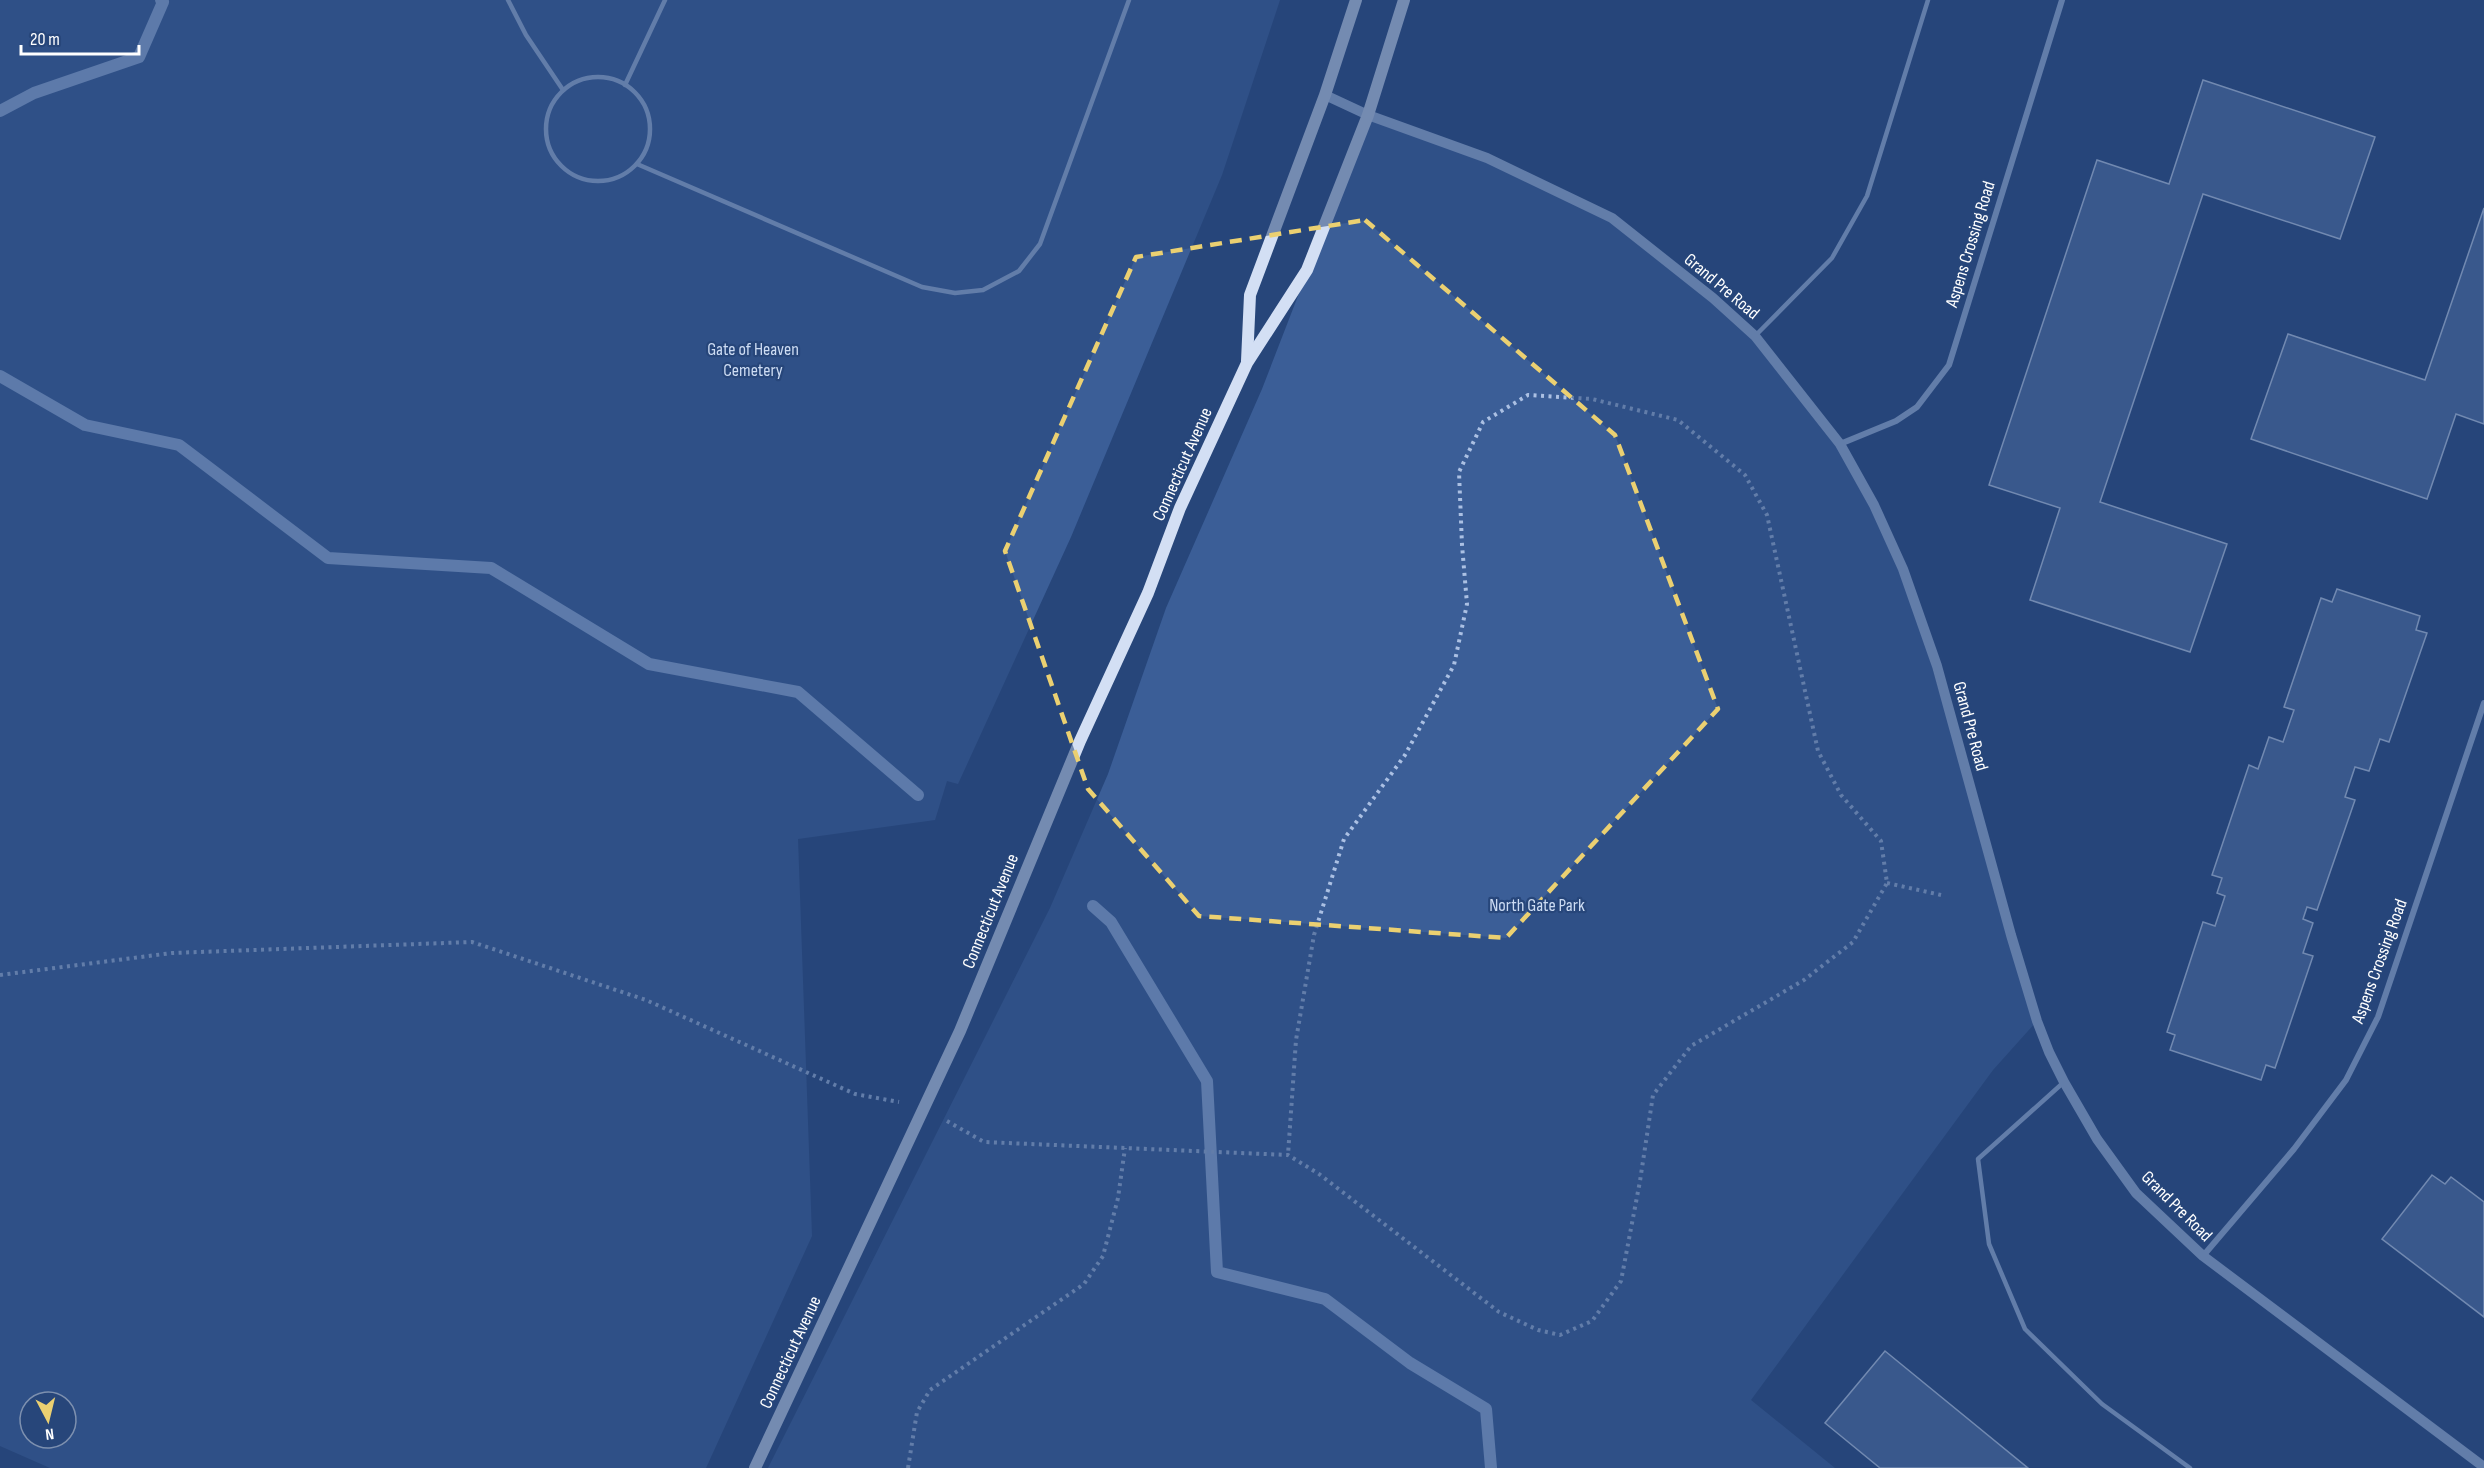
<svg xmlns="http://www.w3.org/2000/svg" width="2484" height="1468" font-family="'Sofia Sans Condensed',sans-serif">
<style>
.green{fill:#3b5e97;fill-rule:evenodd}
.lines{fill:none;stroke-linecap:round;stroke-linejoin:round}
.stream{stroke:#9fbae4;stroke-width:12}
.building{fill:#506fa3;stroke:#cddcf3;stroke-width:1.5}
.path{stroke:#abc0e3;stroke-width:4;stroke-dasharray:3 4.5;stroke-linecap:butt}
.service{stroke:#abc0e3;stroke-width:4.5}
.minor{stroke:#abc0e3;stroke-width:6}
.tertiary{stroke:#abc0e3;stroke-width:10}
.secondary{stroke:#d3dff4;stroke-width:12}
.marked{fill:none;stroke:#ebd071;stroke-width:4.5;stroke-dasharray:12 8;stroke-linejoin:round}
.labels{text-anchor:middle;stroke-width:4.5;stroke-linejoin:round;paint-order:stroke}
.street-label{font-size:18px;fill:#fff;stroke:#27467a}
.park-label{font-size:18px;fill:#cddcf3;stroke:#27467a}
</style>
<rect width="100%" height="100%" fill="#27467a"/>
<g class="green">
<path d="M0,0H1280L1222,175L1071,537L958,784L947,781L935,820L798,839L812,1236L706,1468H50L0,1446ZM30,1402H66V1438H30Z"/>
<path d="M1368,115L1487,158L1612,218L1755,336L1840,444L1903,569L2037,1021L1993,1070L1751,1400L1835,1468H768L1050,908L1108,774L1166,608L1262,389Z"/>
</g>
<g class="lines">
<g class="stream">
<path d="M0,111L34,93L139,57L163,2L161,0"/>
<path d="M0,376L85,425L179,445L328,558L491,568L649,664L798,692L918,795"/>
<path d="M1093,906L1111,922L1207,1081L1217,1272L1325,1299L1410,1363L1486,1409L1491,1468"/>
</g>
</g>
<g class="building">
<path d="M2203,80L2375,137L2340,239L2203,194L2100,502L2227,544L2190,652L2030,600L2060,508L1989,485L2097,160L2169,184Z"/>
<path d="M2484,208V424L2456,414L2427,499L2251,439L2288,334L2425,380Z"/>
<path d="M2337,589L2420,616L2416,630L2427,633L2389,742L2380,739L2369,771L2355,767L2345,797L2355,800L2317,910L2307,907L2303,919L2313,923L2303,953L2313,956L2275,1068L2266,1065L2261,1080L2170,1050L2175,1035L2167,1032L2203,922L2215,926L2225,896L2217,893L2222,878L2212,875L2249,765L2258,769L2269,737L2283,742L2294,710L2284,707L2321,598L2332,602Z"/>
<path d="M2432,1175L2445,1184L2451,1177L2484,1202V1317L2382,1239Z"/>
<path d="M1885,1351L2028,1468H1880L1825,1423Z"/>
</g>
<g class="lines">
<g class="path">
<path d="M1887,883L1941,895"/>
<path d="M0,975L172,953L472,942L646,1000L855,1094L899,1102"/>
<path d="M947,1121L984,1142L1288,1155L1319,1174L1499,1312L1538,1330L1560,1335L1592,1321L1621,1281L1640,1181L1653,1095L1691,1046L1804,980L1853,942L1887,883L1881,841L1841,795L1818,751L1767,515L1745,475L1678,420L1592,399L1528,395L1483,422L1459,472L1462,545L1467,604L1454,665L1405,755L1344,839L1314,935L1296,1040L1288,1155"/>
<path d="M908,1468L917,1412L930,1390L1084,1284L1103,1256L1118,1198L1125,1148"/>
</g>
<g class="service">
<path d="M508,0L526,35L563,90"/>
<circle cx="598" cy="129" r="52"/>
<path d="M625,85L665,0"/>
<path d="M637,164L922,287L955,293L983,290L1019,271L1040,244L1129,0"/>
<path d="M1755,336L1832,258L1867,196L1928,0"/>
<path d="M2064,1082L1978,1159L1989,1244L2025,1329L2102,1404L2190,1468"/>
</g>
<g class="minor">
<path d="M1840,444L1896,421L1917,407L1949,365L2062,0"/>
<path d="M2203,1256L2294,1149L2346,1080L2378,1017L2484,703"/>
</g>
<path class="tertiary" d="M1325,95L1368,115L1487,158L1612,218L1713,298L1755,336L1840,444L1874,505L1903,569L1937,666L2011,935L2037,1021L2049,1052L2064,1082L2097,1139L2136,1193L2203,1256L2484,1467"/>
<g class="secondary">
<path d="M1247,361L1250,295L1325,95L1356,0"/>
<path d="M755,1468L960,1031L1080,741L1148,593L1180,508L1247,363L1307,270L1368,115L1404,0"/>
</g>
</g>
<path d="M0 0H2484V1468H0ZM1365,220L1615,435L1718,709L1506,938L1199,916L1088,789L1005,551L1136,257Z" fill="#27467a" fill-opacity=".55" fill-rule="evenodd"/>
<path class="marked" d="M1365,220L1615,435L1718,709L1506,938L1199,916L1088,789L1005,551L1136,257Z"/>
<g class="labels">
<g class="street-label">
<text transform="translate(1970 244) rotate(-73)" y="6">Aspens Crossing Road</text>
<text transform="translate(1722 286) rotate(40)" y="6">Grand Pre Road</text>
<text transform="translate(1182 464) rotate(-66)" y="6">Connecticut Avenue</text>
<text transform="translate(1971 726) rotate(75)" y="6">Grand Pre Road</text>
<text transform="translate(990 911) rotate(-68)" y="6">Connecticut Avenue</text>
<text transform="translate(2379 961) rotate(-70)" y="6">Aspens Crossing Road</text>
<text transform="translate(2177 1206) rotate(45)" y="6">Grand Pre Road</text>
<text transform="translate(790 1352) rotate(-65)" y="6">Connecticut Avenue</text>
</g>
<g class="park-label">
<text x="753" y="355">Gate of Heaven<tspan x="753" dy="21">Cemetery</tspan></text>
<text x="1537" y="911">North Gate Park</text>
</g>
</g>
<g transform="translate(48 1420) rotate(173)"><circle r="28" fill="#27467a" stroke="#7d90af" stroke-width="1.5"/>
<path d="M0-4.5L10 22L0 15L-10 22Z" fill="#ebd071"/>
<text y="-9" font-size="16" font-weight="bold" text-anchor="middle" fill="#ffffff">N</text>
</g>
<path d="M21 45v9h118v-9" fill="none" stroke="#ffffff" stroke-width="3"/>
<text x="30" y="45" font-size="18" fill="#ffffff" stroke="#27467a" stroke-width="4.5" paint-order="stroke">20 m</text>
</svg>
